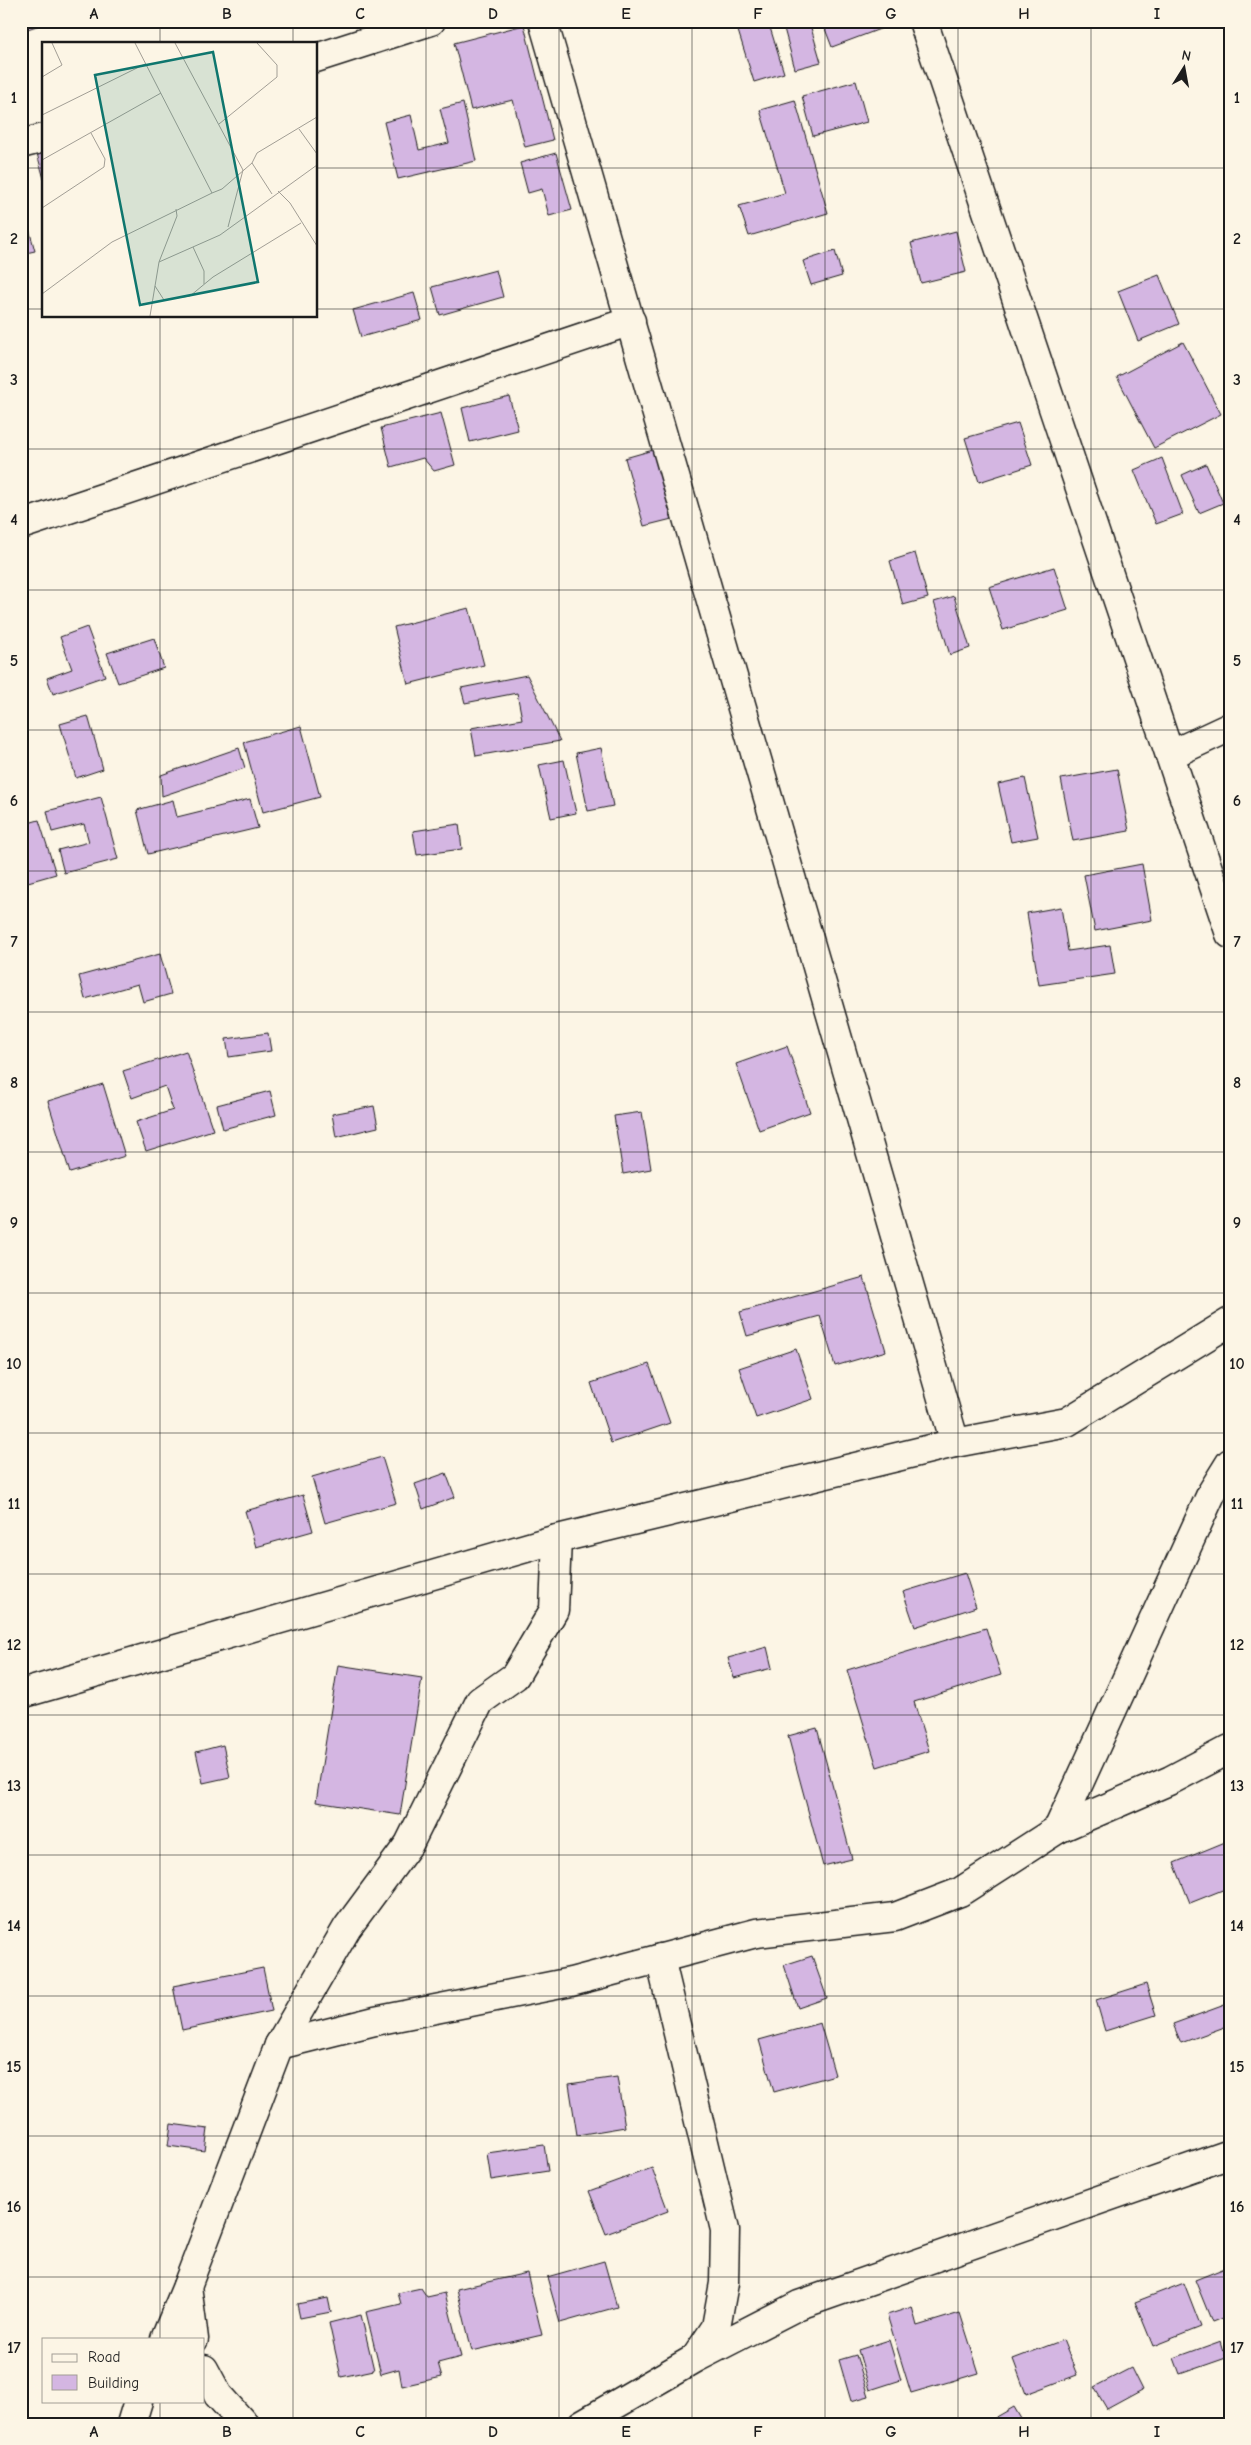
<svg xmlns="http://www.w3.org/2000/svg" width="1251" height="2445" font-family="'Comic Neue',sans-serif">
<style>
.building{fill:#d4b6e2;stroke:#1c1c1c}
.lines{fill:none;stroke-linecap:round;stroke-linejoin:round}
.street-casing{stroke:#1c1c1c;stroke-width:31}
.street{stroke:#fcf5e5;stroke-width:28}
.grid{fill:none;stroke:#1c1c1c;stroke-width:1;stroke-opacity:0.55}
.inset-road{fill:none;stroke:#a29e95;stroke-width:1}
.view{fill:#0f766e;fill-opacity:0.15;stroke:#0f766e;stroke-width:2.5}
.inset-edge{fill:none;stroke:#1c1c1c;stroke-width:2.5}
.neatline{fill:none;stroke:#1c1c1c;stroke-width:2}
.grid-label{font-size:16px;text-anchor:middle;font-weight:bold;fill:#1c1c1c}
</style>
<rect width="100%" height="100%" fill="#fcf5e5"/>
<filter id="ink" filterUnits="userSpaceOnUse"><feTurbulence type="fractalNoise" baseFrequency=".02" numOctaves="2"/><feDisplacementMap in="SourceGraphic" scale="10" xChannelSelector="R" yChannelSelector="G"/><feConvolveMatrix kernelMatrix="1 2 1 2 8 2 1 2 1" color-interpolation-filters="sRGB"/></filter>
<g filter="url(#ink)">
<g class="building">
<path d="M21,21H42L43,24L21,31Z"/>
<path d="M735,21H768L784,73L754,82Z"/>
<path d="M782,21H809L821,62L795,69Z"/>
<path d="M822,21H896V23L832,47Z"/>
<path d="M524,25L553,140L525,147L513,100L471,110L454,43Z"/>
<path d="M856,81L867,122L813,136L802,96Z"/>
<path d="M795,100L828,213L749,236L739,206L785,193L760,110Z"/>
<path d="M463,103L476,161L398,179L384,122L411,115L419,150L449,143L440,109Z"/>
<path d="M44,144V179L35,146Z"/>
<path d="M556,153L572,210L549,216L542,189L528,193L520,163Z"/>
<path d="M21,200L35,251L21,254Z"/>
<path d="M956,231L966,272L921,283L911,243Z"/>
<path d="M835,251L842,276L811,285L803,261Z"/>
<path d="M496,270L503,297L440,315L432,287Z"/>
<path d="M1159,275L1179,324L1138,341L1118,291Z"/>
<path d="M414,293L422,320L361,337L353,310Z"/>
<path d="M1183,342L1221,414L1154,448L1117,377Z"/>
<path d="M509,396L518,430L470,442L462,408Z"/>
<path d="M441,413L455,465L434,471L423,458L391,467L381,428Z"/>
<path d="M1018,423L1032,465L979,482L965,438Z"/>
<path d="M653,450L672,519L644,526L625,458Z"/>
<path d="M1162,458L1183,514L1156,524L1134,470Z"/>
<path d="M1206,464L1223,503L1199,513L1182,475Z"/>
<path d="M915,553L928,598L903,605L890,561Z"/>
<path d="M1054,567L1068,610L1003,630L989,587Z"/>
<path d="M954,596L970,648L950,655L934,602Z"/>
<path d="M469,608L484,665L408,684L394,627Z"/>
<path d="M87,627L105,676L53,694L47,678L72,669L60,637Z"/>
<path d="M154,638L164,668L118,683L107,653Z"/>
<path d="M527,675L560,741L476,756L471,728L522,719L517,693L465,703L461,688Z"/>
<path d="M88,716L103,769L76,778L60,724Z"/>
<path d="M301,726L320,797L263,812L244,742Z"/>
<path d="M239,748L245,768L162,796L161,775Z"/>
<path d="M601,748L613,806L588,811L576,753Z"/>
<path d="M564,760L576,813L551,818L539,765Z"/>
<path d="M1117,769L1129,831L1073,841L1061,779Z"/>
<path d="M1025,778L1038,837L1011,842L998,784Z"/>
<path d="M101,797L118,859L64,873L58,850L89,842L84,824L52,832L47,811Z"/>
<path d="M250,799L258,828L148,854L137,810L173,800L177,817Z"/>
<path d="M39,820L56,874L21,884V825Z"/>
<path d="M459,824L462,849L417,855L413,831Z"/>
<path d="M1142,864L1152,920L1095,931L1084,875Z"/>
<path d="M1061,907L1068,951L1110,945L1115,974L1039,985L1027,913Z"/>
<path d="M160,954L171,994L143,1002L138,984L85,999L79,976Z"/>
<path d="M268,1033L271,1051L229,1057L226,1039Z"/>
<path d="M787,1046L810,1112L759,1130L736,1064Z"/>
<path d="M186,1051L213,1130L146,1151L136,1122L173,1110L165,1086L132,1098L123,1071Z"/>
<path d="M103,1084L125,1156L70,1173L48,1101Z"/>
<path d="M270,1091L276,1115L223,1129L217,1105Z"/>
<path d="M374,1106L378,1127L336,1137L332,1114Z"/>
<path d="M642,1112L651,1169L623,1174L614,1116Z"/>
<path d="M864,1277L886,1351L835,1366L820,1316L747,1336L740,1312Z"/>
<path d="M796,1349L813,1399L756,1418L739,1368Z"/>
<path d="M649,1364L670,1423L611,1443L591,1383Z"/>
<path d="M382,1457L396,1503L325,1523L312,1477Z"/>
<path d="M446,1473L455,1497L423,1509L415,1484Z"/>
<path d="M303,1495L313,1531L256,1547L245,1511Z"/>
<path d="M965,1573L976,1607L915,1627L903,1592Z"/>
<path d="M986,1628L1001,1675L914,1702L929,1751L877,1767L847,1670Z"/>
<path d="M767,1647L772,1668L734,1678L728,1658Z"/>
<path d="M338,1665L422,1678L400,1815L316,1802Z"/>
<path d="M817,1728L852,1859L823,1866L788,1736Z"/>
<path d="M223,1745L230,1777L203,1783L196,1752Z"/>
<path d="M1230,1840V1887L1190,1903L1174,1863Z"/>
<path d="M812,1956L827,1998L798,2008L784,1965Z"/>
<path d="M263,1968L272,2011L182,2030L173,1986Z"/>
<path d="M1146,1984L1156,2015L1105,2031L1096,2000Z"/>
<path d="M1230,2003V2025L1181,2043L1173,2024Z"/>
<path d="M820,2023L835,2075L774,2092L759,2040Z"/>
<path d="M617,2077L625,2127L577,2135L569,2084Z"/>
<path d="M171,2124L208,2129L205,2151L168,2146Z"/>
<path d="M544,2145L548,2171L491,2180L487,2153Z"/>
<path d="M652,2168L668,2211L606,2234L589,2191Z"/>
<path d="M604,2261L617,2307L560,2323L547,2277Z"/>
<path d="M1230,2266V2315L1212,2322L1195,2280Z"/>
<path d="M527,2273L542,2335L472,2351L457,2289Z"/>
<path d="M1184,2283L1201,2327L1153,2346L1135,2302Z"/>
<path d="M421,2288L427,2297L445,2293L461,2357L438,2363L442,2377L402,2386L399,2369L381,2374L366,2312L401,2304L398,2293Z"/>
<path d="M328,2298L331,2312L300,2318L297,2304Z"/>
<path d="M912,2307L917,2326L960,2313L979,2373L911,2393L887,2315Z"/>
<path d="M361,2315L374,2370L341,2377L329,2323Z"/>
<path d="M889,2340L901,2380L870,2390L858,2350Z"/>
<path d="M1063,2340L1077,2375L1026,2394L1013,2359Z"/>
<path d="M1221,2341L1226,2358L1180,2374L1174,2358Z"/>
<path d="M856,2355L869,2396L851,2401L839,2360Z"/>
<path d="M1131,2368L1142,2390L1107,2409L1094,2387Z"/>
<path d="M1014,2407L1024,2424H989L988,2422Z"/>
</g>
<g class="lines">
<g class="street-casing">
<g id="street">
<path d="M923,21L1230,934"/>
<path d="M316,58L431,21"/>
<path d="M21,144L44,138"/>
<path d="M21,525L631,321"/>
<path d="M1170,755L1230,727"/>
<path d="M955,1443L1067,1422L1230,1322"/>
<path d="M21,1694L557,1539L955,1443L543,21"/>
<path d="M1058,1829L1212,1492L1230,1463"/>
<path d="M660,1958L725,2230L724,2283L716,2327L696,2357"/>
<path d="M279,2045L375,2021L571,1982L756,1933L895,1917L960,1892L1058,1829L1171,1780L1230,1749"/>
<path d="M187,2286L194,2339"/>
<path d="M165,2339L187,2286L279,2045L347,1928L409,1844L480,1701L515,1676L554,1610L557,1539"/>
<path d="M204,2369L218,2395L244,2424"/>
<path d="M131,2424L138,2401"/>
<path d="M582,2424L696,2358L799,2305L1230,2154"/>
</g>
</g>
<use href="#street" class="street"/>
</g>
</g>
<path class="grid" d="M160,21V44M293,21V44M426,21V2424M559,21V2424M692,21V2424M825,21V2424M958,21V2424M1091,21V2424M21,168H44M316,168H1230M21,309H44M316,309H1230M160,316V2339M293,316V2424M21,449H1230M21,590H1230M21,730H1230M21,871H1230M21,1012H1230M21,1152H1230M21,1293H1230M21,1433H1230M21,1574H1230M21,1715H1230M21,1855H1230M21,1996H1230M21,2136H1230M21,2277H1230M160,2401V2424"/>
<g transform="translate(42 42)">
<rect width="275" height="275" fill="#fcf5e5"/>
<path class="inset-road" d="M133,1L201,128L186,185M0,35L20,23L10,1M0,73L103,22M177,82L235,35V23L215,1M257,87L275,112M0,118L119,51M210,121L230,152M236,149L248,161L275,204M170,151L180,147L210,121L215,111L275,75M0,166L62,125L63,117L49,91M151,205L162,229V242M117,220L178,193L275,123M113,244L122,258L148,254L171,235L259,181M0,252L70,200L170,151L93,1M108,274L117,220L135,174L134,167"/>
<path class="view" d="M171,10L216,240L98,263L53,33Z"/>
<rect width="275" height="275" class="inset-edge"/>
</g>
<rect width="1251" height="2445" fill="none" stroke="#fcf5e5" stroke-width="55"/>
<rect x="42" y="2338" width="162" height="65" fill="#fcf5e5" stroke="#a29e95"/>
<rect x="52" y="2354" width="25" height="8" fill="#fcf5e5" stroke="#a29e95"/>
<text x="88" y="2362" font-size="15" fill="#1c1c1c">Road</text>
<rect x="52" y="2375" width="25" height="15" fill="#d4b6e2" stroke="#a29e95"/>
<text x="88" y="2388" font-size="15" fill="#1c1c1c">Building</text>
<g transform="translate(1184 68) rotate(11)" stroke="#fcf5e5" stroke-width="4" paint-order="stroke">
<path d="M0-4L9 19L0 12L-9 19Z" fill="#1c1c1c"/>
<text y="-8" font-size="14" font-weight="bold" text-anchor="middle" fill="#1c1c1c">N</text>
</g>
<rect x="28" y="28" width="1196" height="2390" class="neatline"/>
<g class="grid-label">
<text x="94" y="19">A</text>
<text x="227" y="19">B</text>
<text x="360" y="19">C</text>
<text x="493" y="19">D</text>
<text x="626" y="19">E</text>
<text x="758" y="19">F</text>
<text x="891" y="19">G</text>
<text x="1024" y="19">H</text>
<text x="1157" y="19">I</text>
<text x="14" y="103">1</text>
<text x="1237" y="103">1</text>
<text x="14" y="244">2</text>
<text x="1237" y="244">2</text>
<text x="14" y="385">3</text>
<text x="1237" y="385">3</text>
<text x="14" y="525">4</text>
<text x="1237" y="525">4</text>
<text x="14" y="666">5</text>
<text x="1237" y="666">5</text>
<text x="14" y="806">6</text>
<text x="1237" y="806">6</text>
<text x="14" y="947">7</text>
<text x="1237" y="947">7</text>
<text x="14" y="1088">8</text>
<text x="1237" y="1088">8</text>
<text x="14" y="1228">9</text>
<text x="1237" y="1228">9</text>
<text x="14" y="1369">10</text>
<text x="1237" y="1369">10</text>
<text x="14" y="1509">11</text>
<text x="1237" y="1509">11</text>
<text x="14" y="1650">12</text>
<text x="1237" y="1650">12</text>
<text x="14" y="1791">13</text>
<text x="1237" y="1791">13</text>
<text x="14" y="1931">14</text>
<text x="1237" y="1931">14</text>
<text x="14" y="2072">15</text>
<text x="1237" y="2072">15</text>
<text x="14" y="2212">16</text>
<text x="1237" y="2212">16</text>
<text x="14" y="2353">17</text>
<text x="1237" y="2353">17</text>
<text x="94" y="2437">A</text>
<text x="227" y="2437">B</text>
<text x="360" y="2437">C</text>
<text x="493" y="2437">D</text>
<text x="626" y="2437">E</text>
<text x="758" y="2437">F</text>
<text x="891" y="2437">G</text>
<text x="1024" y="2437">H</text>
<text x="1157" y="2437">I</text>
</g>
</svg>
